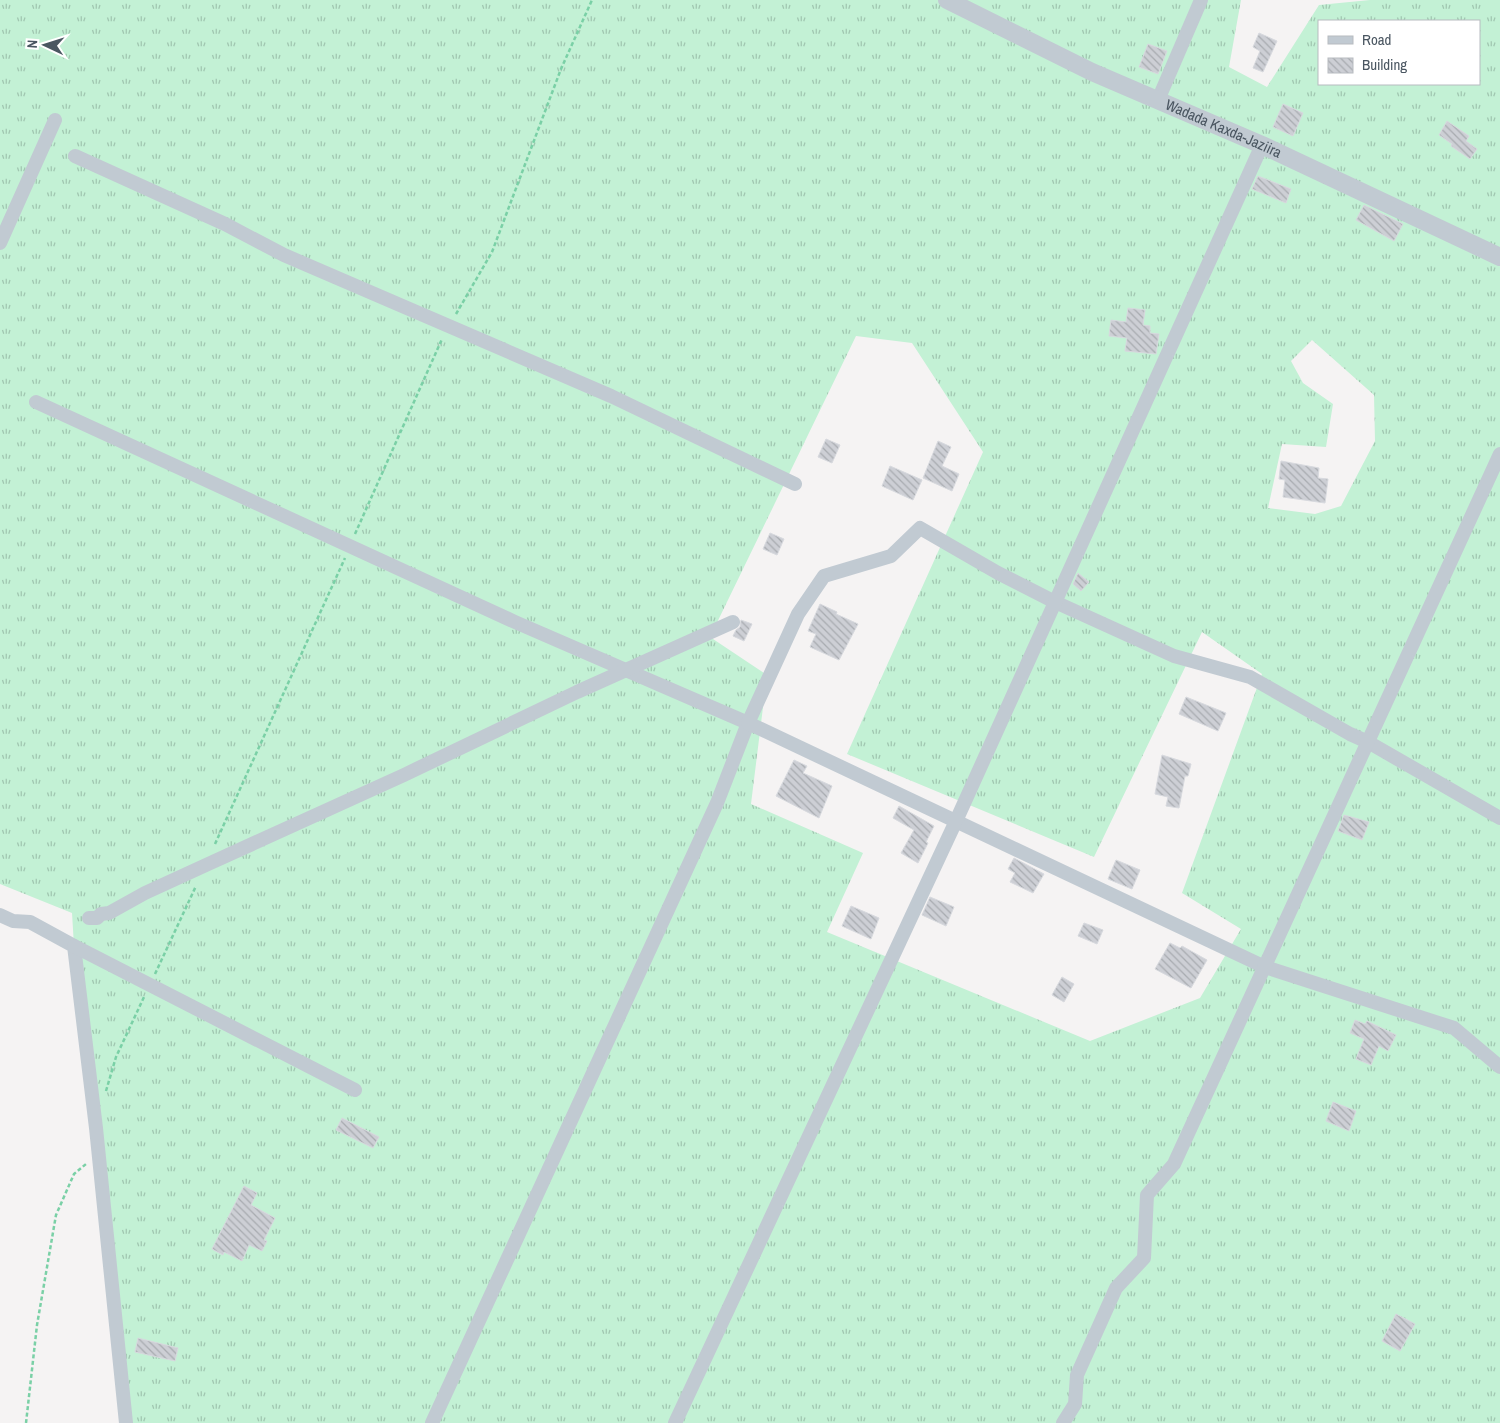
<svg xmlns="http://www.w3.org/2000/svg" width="1500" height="1423" font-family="'Archivo Narrow',sans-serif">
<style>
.grass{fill:url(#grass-tufts);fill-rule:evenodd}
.building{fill:url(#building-back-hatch);stroke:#d7d9de}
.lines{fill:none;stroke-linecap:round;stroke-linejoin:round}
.path{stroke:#7ad0a6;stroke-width:2.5;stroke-dasharray:4 2.5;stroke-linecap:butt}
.minor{stroke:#c1cad2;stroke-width:14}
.tertiary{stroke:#c1cad2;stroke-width:18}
.labels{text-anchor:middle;stroke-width:4;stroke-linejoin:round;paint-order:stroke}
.street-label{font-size:15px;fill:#4a5661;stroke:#fff}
</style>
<defs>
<pattern id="grass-tufts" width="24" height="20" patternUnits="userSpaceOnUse" patternTransform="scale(1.25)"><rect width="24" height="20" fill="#c3f1d5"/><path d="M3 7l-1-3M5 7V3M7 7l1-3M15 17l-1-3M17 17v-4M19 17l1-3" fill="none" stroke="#a0c6b0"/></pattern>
<pattern id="building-back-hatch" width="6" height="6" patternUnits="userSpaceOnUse" patternTransform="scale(1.25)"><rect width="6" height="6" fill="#cdcfd5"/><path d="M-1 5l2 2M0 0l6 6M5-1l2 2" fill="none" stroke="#a8abb0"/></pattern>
</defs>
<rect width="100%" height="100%" fill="#f5f3f3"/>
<path class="grass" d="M0,0H1241L1229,67L1267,87L1319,5L1370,0H1500V1423H126L74,946L72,913L0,884ZM1319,21H1479V84H1319ZM856,336L912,343L983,452L847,754L1094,857L1202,632L1262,674L1182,893L1241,929L1200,998L1090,1041L827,932L863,853L751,804L767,675L710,637ZM1312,340L1374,395L1375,441L1341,506L1315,514L1268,508L1282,444L1326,447L1333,404L1303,383L1291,361Z"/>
<g class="building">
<path d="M1259,33L1277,41L1263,72L1253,68L1260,51L1253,47Z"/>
<path d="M1148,44L1167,51L1158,74L1139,67Z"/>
<path d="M1283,104L1303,113L1293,136L1273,127Z"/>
<path d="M1447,121L1469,136L1466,141L1477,149L1470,159L1451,146L1452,144L1439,135Z"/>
<path d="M1258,176L1291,189L1286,203L1252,189Z"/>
<path d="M1364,205L1403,224L1394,241L1356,220Z"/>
<path d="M1128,308L1145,310L1143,325L1150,326V333L1159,334L1156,354L1125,351L1127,338L1109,336L1111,320L1126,322Z"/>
<path d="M826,439L840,445L832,463L818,457Z"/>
<path d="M938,441L951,447L942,466L959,474L952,491L923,478Z"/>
<path d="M1281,461L1319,468L1318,478L1328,479L1325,503L1283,497L1285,480L1279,479Z"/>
<path d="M890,466L922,480L913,500L882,486Z"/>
<path d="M770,533L784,539L777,555L763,549Z"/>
<path d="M1078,573L1089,582L1081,591L1073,584Z"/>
<path d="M820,604L837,612L836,614L858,624L839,660L810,647L816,634L808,631Z"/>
<path d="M741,620L752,624L744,641L733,636L736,630L740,627Z"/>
<path d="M1186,697L1226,713L1218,731L1179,714Z"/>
<path d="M1162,755L1191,764L1188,776H1185L1179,808L1166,806L1168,797L1155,794Z"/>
<path d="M794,760L807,766L803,773L832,786L819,818L776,796Z"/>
<path d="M899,806L934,826L926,842L928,843L918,863L901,853L914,830L893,818Z"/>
<path d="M1344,815L1369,822L1362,840L1338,831Z"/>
<path d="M1014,858L1044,874L1033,893L1010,882L1015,873L1008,869Z"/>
<path d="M1116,860L1140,870L1132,889L1108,879Z"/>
<path d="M930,897L954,907L946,926L922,915Z"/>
<path d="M851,906L879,918L871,939L842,926Z"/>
<path d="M1084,923L1103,930L1097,944L1078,936Z"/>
<path d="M1170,943L1180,948L1182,946L1207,960L1191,988L1155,969Z"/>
<path d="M1062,977L1074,984L1064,1002L1052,995Z"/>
<path d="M1355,1020L1365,1024L1367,1021L1396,1035L1388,1051L1379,1046L1371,1065L1356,1059L1364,1039L1350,1033Z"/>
<path d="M1333,1102L1356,1111L1349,1131L1326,1121Z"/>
<path d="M342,1118L379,1137L373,1148L336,1130Z"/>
<path d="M244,1186L257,1193L251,1205L275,1218L264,1240L267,1241L262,1251L249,1245L242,1261L224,1252L223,1255L212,1249Z"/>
<path d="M1396,1314L1415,1324L1400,1351L1382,1341Z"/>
<path d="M138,1338L178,1348L175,1361L135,1352Z"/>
</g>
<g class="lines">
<g class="path">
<path d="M456,314L492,252L561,69L592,0"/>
<path d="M355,534L442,339"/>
<path d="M215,844L345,558"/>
<path d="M155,974L196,886"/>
<path d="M106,1091L116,1057L144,997"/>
<path d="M26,1423L37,1325L56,1215L74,1174L86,1164"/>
</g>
<g class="minor">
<path d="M1158,100L1201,0"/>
<path d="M75,156L225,224L284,255L611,396L795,484"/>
<path d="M0,243L55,120"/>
<path d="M36,402L515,622L748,723L717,803L432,1423"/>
<path d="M1500,818L1368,742L1350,734L1250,677L1174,656L1055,602L998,573L920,528L891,556L824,576L798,614L748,723L1265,967L1454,1028L1500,1067"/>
<path d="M0,915L13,921L30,922L74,946L96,1128L126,1423"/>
<path d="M89,918H97L101,914L109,913L145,893L206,865L404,775L577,692L733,622"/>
<path d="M74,946L355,1090"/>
<path d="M675,1423L956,821L1262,145"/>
<path d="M1063,1423L1075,1404L1077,1375L1116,1288L1144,1258L1147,1195L1174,1164L1500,454"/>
</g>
<path class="tertiary" id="s1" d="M947,0L1092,72L1262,145L1500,257"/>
</g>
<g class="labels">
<g class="street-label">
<text dy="5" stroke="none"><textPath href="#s1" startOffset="305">Wadada Kaxda-Jaziira</textPath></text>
</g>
</g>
<rect x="1318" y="20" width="162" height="65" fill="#ffffff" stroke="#b7bbc0"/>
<rect x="1328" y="36" width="25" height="8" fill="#c1cad2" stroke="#b7bbc0"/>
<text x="1362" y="45" font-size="15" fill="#4a5661">Road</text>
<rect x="1328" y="58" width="25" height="15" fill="url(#building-back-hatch)" stroke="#b7bbc0"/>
<text x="1362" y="70" font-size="15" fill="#4a5661">Building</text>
<g transform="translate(45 45) rotate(274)" stroke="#ffffff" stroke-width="4" paint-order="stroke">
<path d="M0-4L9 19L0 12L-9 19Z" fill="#4a5661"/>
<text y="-8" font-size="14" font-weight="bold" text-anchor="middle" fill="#4a5661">N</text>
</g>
</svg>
